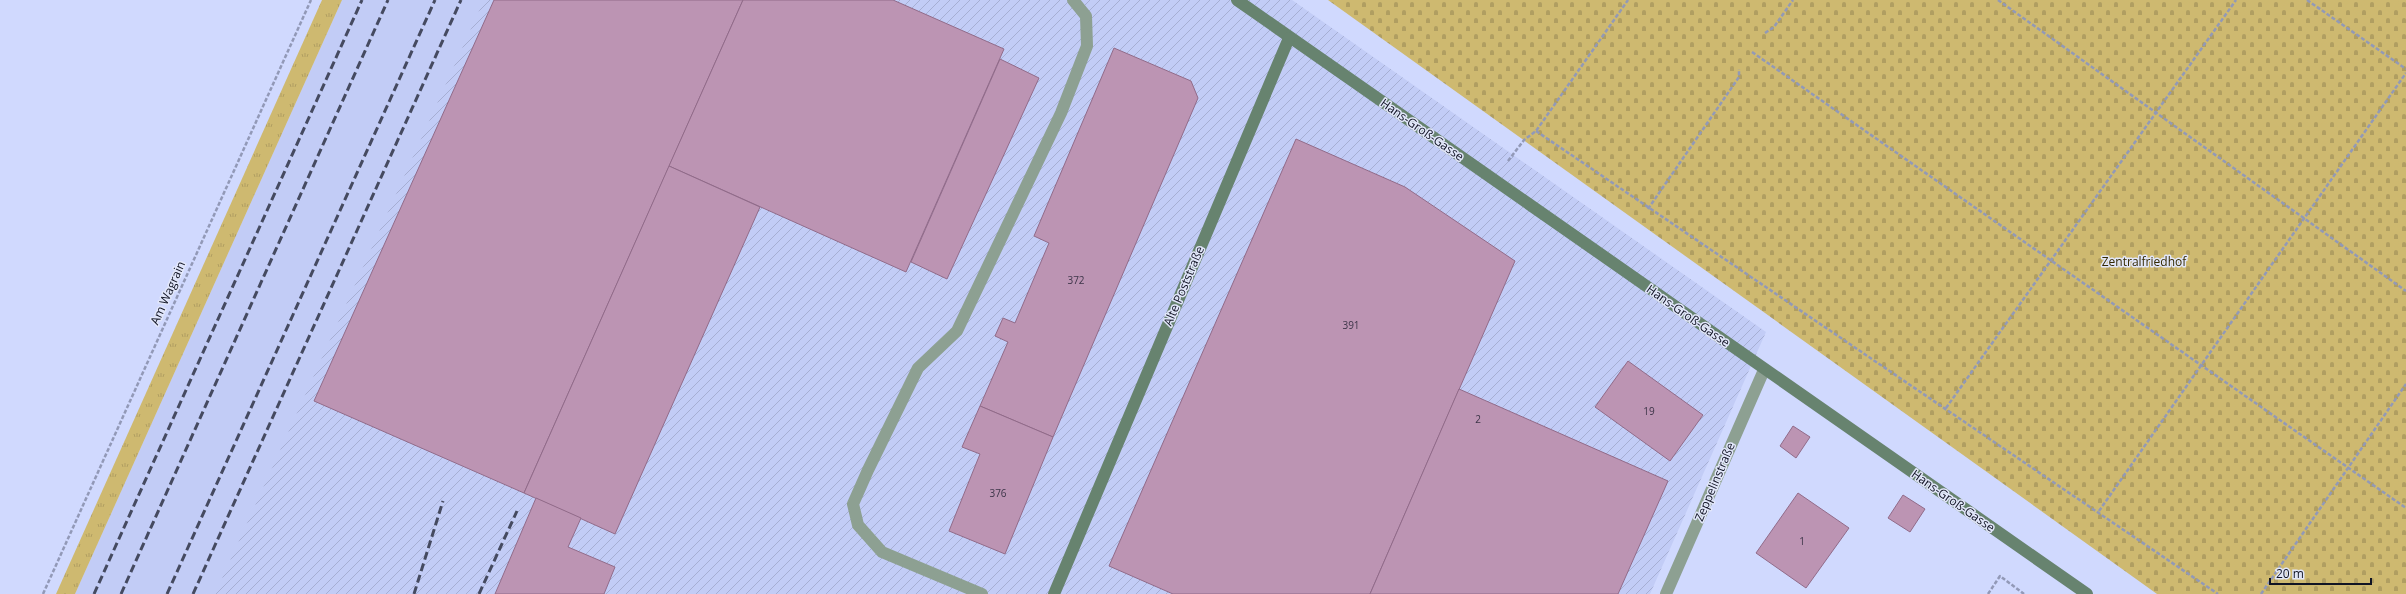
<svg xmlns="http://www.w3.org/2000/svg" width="2406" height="594" font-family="'Open Sans',sans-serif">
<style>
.built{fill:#c2ccf6}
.industrial{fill:url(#industrial-furrows)}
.grass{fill:url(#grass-tufts)}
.cemetery{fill:url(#cemetery-stones)}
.building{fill:#bc94b3;stroke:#916b89}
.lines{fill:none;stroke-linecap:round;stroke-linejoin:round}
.path{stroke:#9299b7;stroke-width:2.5;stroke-dasharray:4 2;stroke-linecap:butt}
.lane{stroke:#8da092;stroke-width:12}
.street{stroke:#8da092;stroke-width:12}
.secondary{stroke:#67836f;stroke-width:12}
.rail{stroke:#454a60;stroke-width:3;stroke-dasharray:8 4;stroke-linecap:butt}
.labels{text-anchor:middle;stroke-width:3;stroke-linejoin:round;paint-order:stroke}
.number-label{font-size:10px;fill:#3c3448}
.street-label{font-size:12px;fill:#111424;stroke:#e2e7fa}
.park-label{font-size:12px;fill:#342900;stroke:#e2e7fa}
</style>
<defs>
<pattern id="industrial-furrows" width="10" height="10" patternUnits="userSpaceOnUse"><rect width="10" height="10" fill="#c2ccf6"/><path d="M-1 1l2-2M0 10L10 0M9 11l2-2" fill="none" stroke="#a6aed3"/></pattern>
<pattern id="grass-tufts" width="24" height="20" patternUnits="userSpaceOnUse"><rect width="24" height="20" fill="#ceb970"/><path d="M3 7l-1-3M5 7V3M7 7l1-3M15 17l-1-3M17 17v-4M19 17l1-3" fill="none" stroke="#b09e61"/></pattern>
<pattern id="cemetery-stones" width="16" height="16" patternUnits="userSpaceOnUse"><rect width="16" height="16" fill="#ceb970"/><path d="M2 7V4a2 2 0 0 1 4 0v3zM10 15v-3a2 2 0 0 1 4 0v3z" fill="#b09e61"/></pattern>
</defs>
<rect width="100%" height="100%" fill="#d0d9fe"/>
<path class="built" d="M342,0H485L217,594H75Z"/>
<path class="industrial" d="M484,0H1292L1766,332L1650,594H215Z"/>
<path class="grass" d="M322,0H342L75,594H56Z"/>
<path class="cemetery" d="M1328,0H2406V594H2157Z"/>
<g class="building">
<path d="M494,0H743L524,493L314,401Z"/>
<path d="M743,0H893L1004,49L906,272L669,166Z"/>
<path d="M1114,48L1191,81L1198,98L1053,437L980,406L1008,342L995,336L1003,318L1015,323L1049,243L1034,236Z"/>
<path d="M1000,59L1039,78L947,279L911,262Z"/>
<path d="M1296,139L1405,187L1515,261L1370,594H1173L1109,566Z"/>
<path d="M669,166L760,207L615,534L524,493Z"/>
<path d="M1628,361L1703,415L1670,461L1595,407Z"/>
<path d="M1459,389L1668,481L1618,594H1370Z"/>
<path d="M980,406L1053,437L1005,554L949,531L980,454L962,447Z"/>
<path d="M1793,426L1810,437L1796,458L1780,446Z"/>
<path d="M1798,493L1849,528L1806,588L1756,553Z"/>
<path d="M1903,495L1925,509L1910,532L1888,518Z"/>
<path d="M536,498L581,518L568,547L615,567L604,594H495Z"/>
</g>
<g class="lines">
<g class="path">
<path d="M1998,0L2406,291"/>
<path d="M2307,0L2406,69"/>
<path d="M1765,33L1774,27L1793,0"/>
<path d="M1752,52L2406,508"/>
<path d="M1536,131L2218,594"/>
<path d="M1508,161L1524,140L1536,131L1628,0"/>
<path d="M1648,209L1739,77V69"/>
<path d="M1946,408L2236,0"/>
<path d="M2099,511L2406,73"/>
<path d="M43,594L311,0"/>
<path d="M1988,594L2000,576L2024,594"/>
<path d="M2261,594L2406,384"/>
</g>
<path class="lane" d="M982,594L882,552L858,525L853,504L868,470L918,368L957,331L1061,113L1087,46L1086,16L1073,0"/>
<path class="street" d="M1666,594L1764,370"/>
<g class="secondary">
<path d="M1237,0L2087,594"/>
<path d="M1054,594L1289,38"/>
</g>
<g class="rail">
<path d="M94,594L362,0"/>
<path d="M121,594L388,0"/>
<path d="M167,594L435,0"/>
<path d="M193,594L461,0"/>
<path d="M414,594L443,501"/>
<path d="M479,594L517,511"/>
</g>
</g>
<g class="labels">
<g class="number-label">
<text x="1076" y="284">372</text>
<text x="1351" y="329">391</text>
<text x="1649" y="415">19</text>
<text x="1478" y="423">2</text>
<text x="998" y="497">376</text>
<text x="1802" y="545">1</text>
</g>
<g class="street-label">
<text transform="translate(1422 130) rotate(35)" y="4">Hans-Groß-Gasse</text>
<text transform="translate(1184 286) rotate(-67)" y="4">Alte Poststraße</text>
<text transform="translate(168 293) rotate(-66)" y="4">Am Wagrain</text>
<text transform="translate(1688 316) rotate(35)" y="4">Hans-Groß-Gasse</text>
<text transform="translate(1715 482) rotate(-67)" y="4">Zeppelinstraße</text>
<text transform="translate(1953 501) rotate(35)" y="4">Hans-Groß-Gasse</text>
</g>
<g class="park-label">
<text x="2144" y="266">Zentralfriedhof</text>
</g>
</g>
<path d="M2270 578v6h101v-6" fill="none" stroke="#111424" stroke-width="2"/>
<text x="2276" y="578" font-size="12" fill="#111424" stroke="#e2e7fa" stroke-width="3" paint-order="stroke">20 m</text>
</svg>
